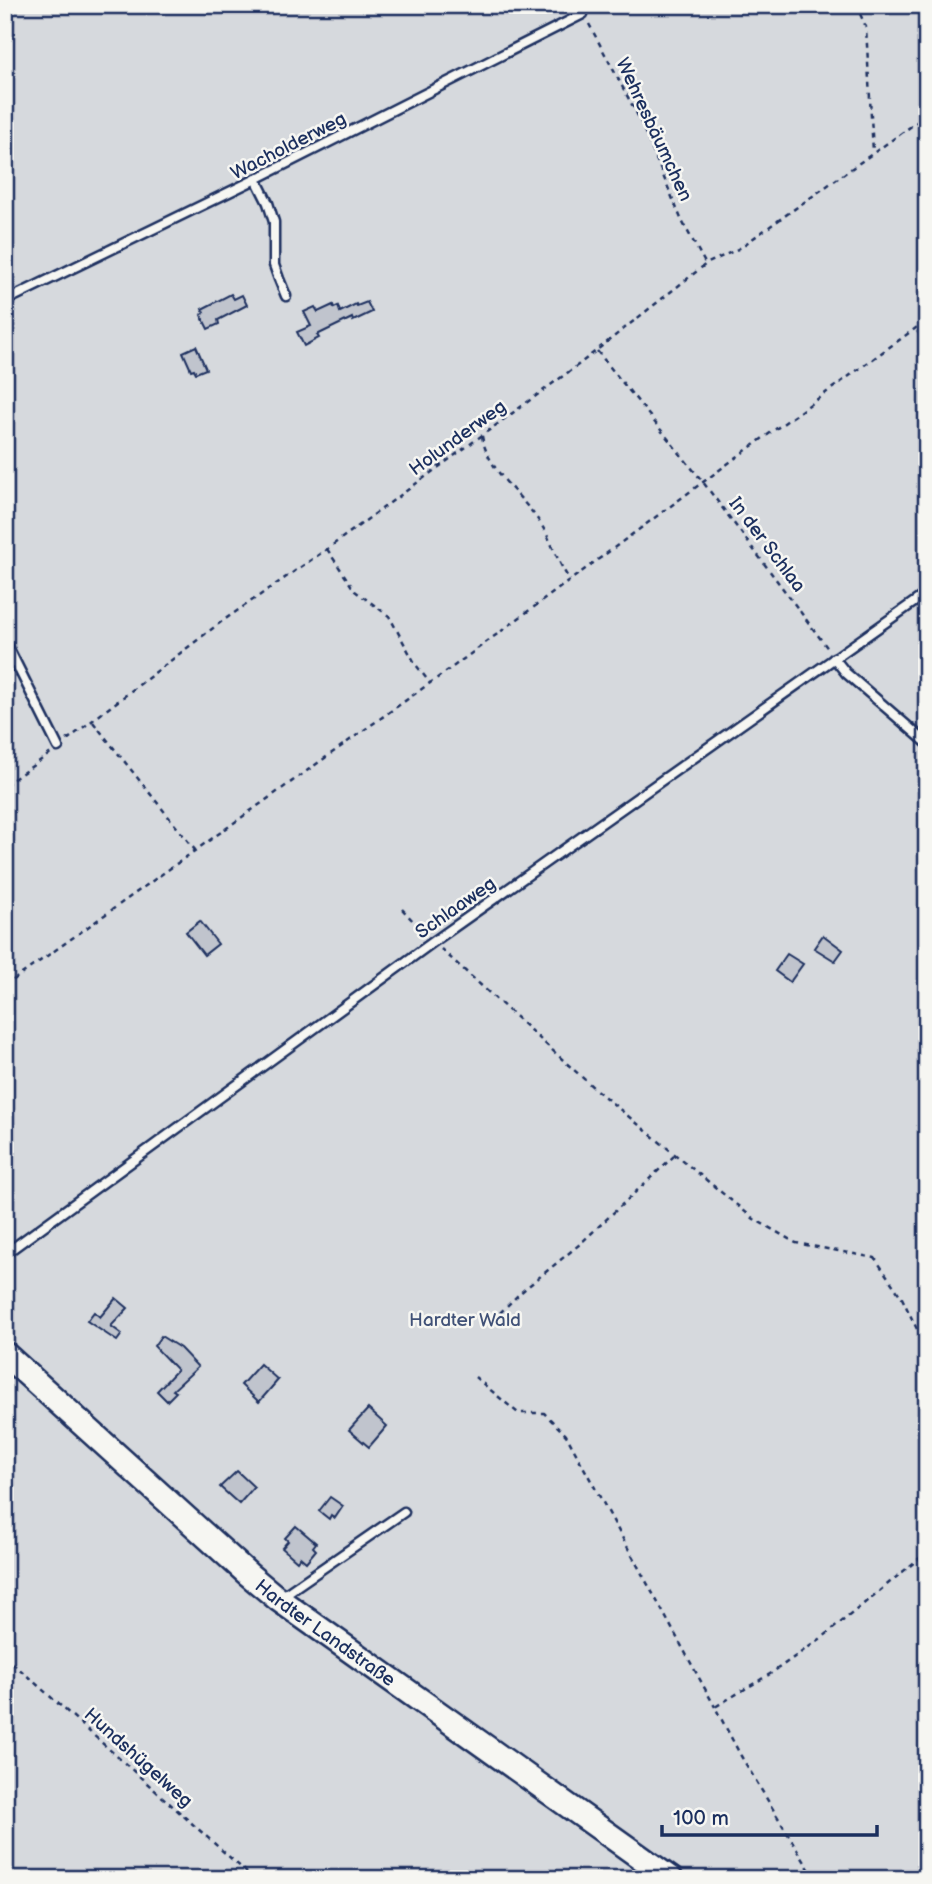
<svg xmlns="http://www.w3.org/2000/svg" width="932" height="1884" font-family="'Balsamiq Sans',sans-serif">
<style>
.green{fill:#d6d9dd;stroke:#78849e;stroke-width:2}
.building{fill:#c0c4cd;stroke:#1b2f5e;stroke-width:2}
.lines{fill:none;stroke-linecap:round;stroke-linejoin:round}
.lane-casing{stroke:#1b2f5e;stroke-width:13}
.secondary-casing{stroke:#1b2f5e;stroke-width:28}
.path{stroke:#1b2f5e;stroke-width:2.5;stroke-dasharray:5 5;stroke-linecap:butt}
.lane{stroke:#f6f6f2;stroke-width:8}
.secondary{stroke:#f6f6f2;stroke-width:23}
.labels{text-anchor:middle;stroke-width:5;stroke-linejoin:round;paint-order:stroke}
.street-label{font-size:19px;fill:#1b2f5e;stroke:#f6f6f2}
.park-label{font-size:19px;fill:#405177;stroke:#f6f6f2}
</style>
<rect width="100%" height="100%" fill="#f6f6f2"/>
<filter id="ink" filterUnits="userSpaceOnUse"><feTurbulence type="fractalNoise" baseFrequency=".0143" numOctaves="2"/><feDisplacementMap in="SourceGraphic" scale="14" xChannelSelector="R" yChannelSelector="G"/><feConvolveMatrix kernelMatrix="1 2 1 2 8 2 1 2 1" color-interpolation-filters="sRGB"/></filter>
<g filter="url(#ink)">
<path class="green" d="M5,5H927V324L917,332L927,345V1879H5Z"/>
<g class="building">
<path d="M231,294L234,299L242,295L247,305L218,320L219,324L208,329L201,315L204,313L202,309Z"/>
<path d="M367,302L372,312L353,321L352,318L317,335L319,338L304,346L297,332L311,326L304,312L315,307L318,312L333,305L334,308L338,306L340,312L356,304L357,306Z"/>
<path d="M196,346L206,369L196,373L194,369L191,370L183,352Z"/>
<path d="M200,921L218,944L204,955L186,932Z"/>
<path d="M823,935L843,950L835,961L814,948Z"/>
<path d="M787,954L803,964L790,982L775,971Z"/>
<path d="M116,1298L128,1308L111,1326L122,1334L117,1341L87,1321L94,1312L100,1317Z"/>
<path d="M161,1336L180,1348L198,1367L173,1390L176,1392L167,1401L157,1391L177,1370L154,1346Z"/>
<path d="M260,1364L278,1380L259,1402L241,1385Z"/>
<path d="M368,1409L387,1426L369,1447L349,1430Z"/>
<path d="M237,1471L254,1487L239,1504L220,1487Z"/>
<path d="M330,1497L343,1506L335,1518L331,1515L329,1519L319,1511Z"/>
<path d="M296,1526L316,1543L313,1547L316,1550L306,1562L300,1557L297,1561L282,1548L288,1541L285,1538Z"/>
</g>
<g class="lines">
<g class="lane-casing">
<g id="lane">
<path d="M256,179L268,203L274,222V265L279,279L286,296"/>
<path d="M5,301L256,179L583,14"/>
<path d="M5,641L58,747"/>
<path d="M834,658L846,673L927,743"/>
<path d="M5,1254L433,942L927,593"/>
<path d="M281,1597L404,1512"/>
</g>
</g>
<g class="secondary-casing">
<g id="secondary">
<path id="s1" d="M5,1354L248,1574L278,1599L671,1879"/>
</g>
</g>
<g class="path">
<path d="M856,5L866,27L873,152"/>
<path d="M593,9L603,5"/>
<path d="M589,24L639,118L682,221L705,263"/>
<path d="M597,351L703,482L829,650"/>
<path d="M482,436C488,474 528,499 545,531C554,548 559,565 570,580"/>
<path d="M327,549L355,591L389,616L416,665L430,683"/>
<path d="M93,722L195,850"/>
<path d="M67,740L221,622L327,549L578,365L706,264L738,249L927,115"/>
<path d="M5,785L51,753"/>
<path d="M402,909L426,935"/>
<path d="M441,949L595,1089L754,1219L796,1243L875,1258L902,1298L927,1350"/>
<path d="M5,986L454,666L741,454L927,320"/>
<path d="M500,1313L520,1293L580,1244L675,1155"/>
<path d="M475,1377L518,1413H544L566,1435L715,1707"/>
<path d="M5,1656L254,1879"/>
<path d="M815,1879L741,1756L715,1707L770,1674L823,1637L927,1552"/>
</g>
<use href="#lane" class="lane"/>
<use href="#secondary" class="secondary"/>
</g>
</g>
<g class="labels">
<g class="street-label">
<text transform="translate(655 129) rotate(65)" y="7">Wehresbäumchen</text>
<text transform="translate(288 145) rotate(-27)" y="7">Wacholderweg</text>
<text transform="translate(457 437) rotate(-36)" y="7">Holunderweg</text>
<text transform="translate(768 544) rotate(53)" y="7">In der Schlaa</text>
<text transform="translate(455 907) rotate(-35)" y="7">Schlaaweg</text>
<text dy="7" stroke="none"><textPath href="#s1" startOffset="425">Hardter Landstraße</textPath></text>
<text transform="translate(139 1757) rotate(42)" y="7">Hundshügelweg</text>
</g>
<g class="park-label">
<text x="465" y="1326">Hardter Wald</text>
</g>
</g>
<rect width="932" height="1884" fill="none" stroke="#f6f6f2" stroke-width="28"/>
<rect x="14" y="14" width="904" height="1856" fill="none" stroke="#1b2f5e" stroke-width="2.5" filter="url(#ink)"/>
<path d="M662 1825v10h215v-10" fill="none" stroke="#1b2f5e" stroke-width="3.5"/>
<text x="673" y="1825" font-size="21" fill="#1b2f5e" stroke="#f6f6f2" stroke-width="5" paint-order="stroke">100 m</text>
</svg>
